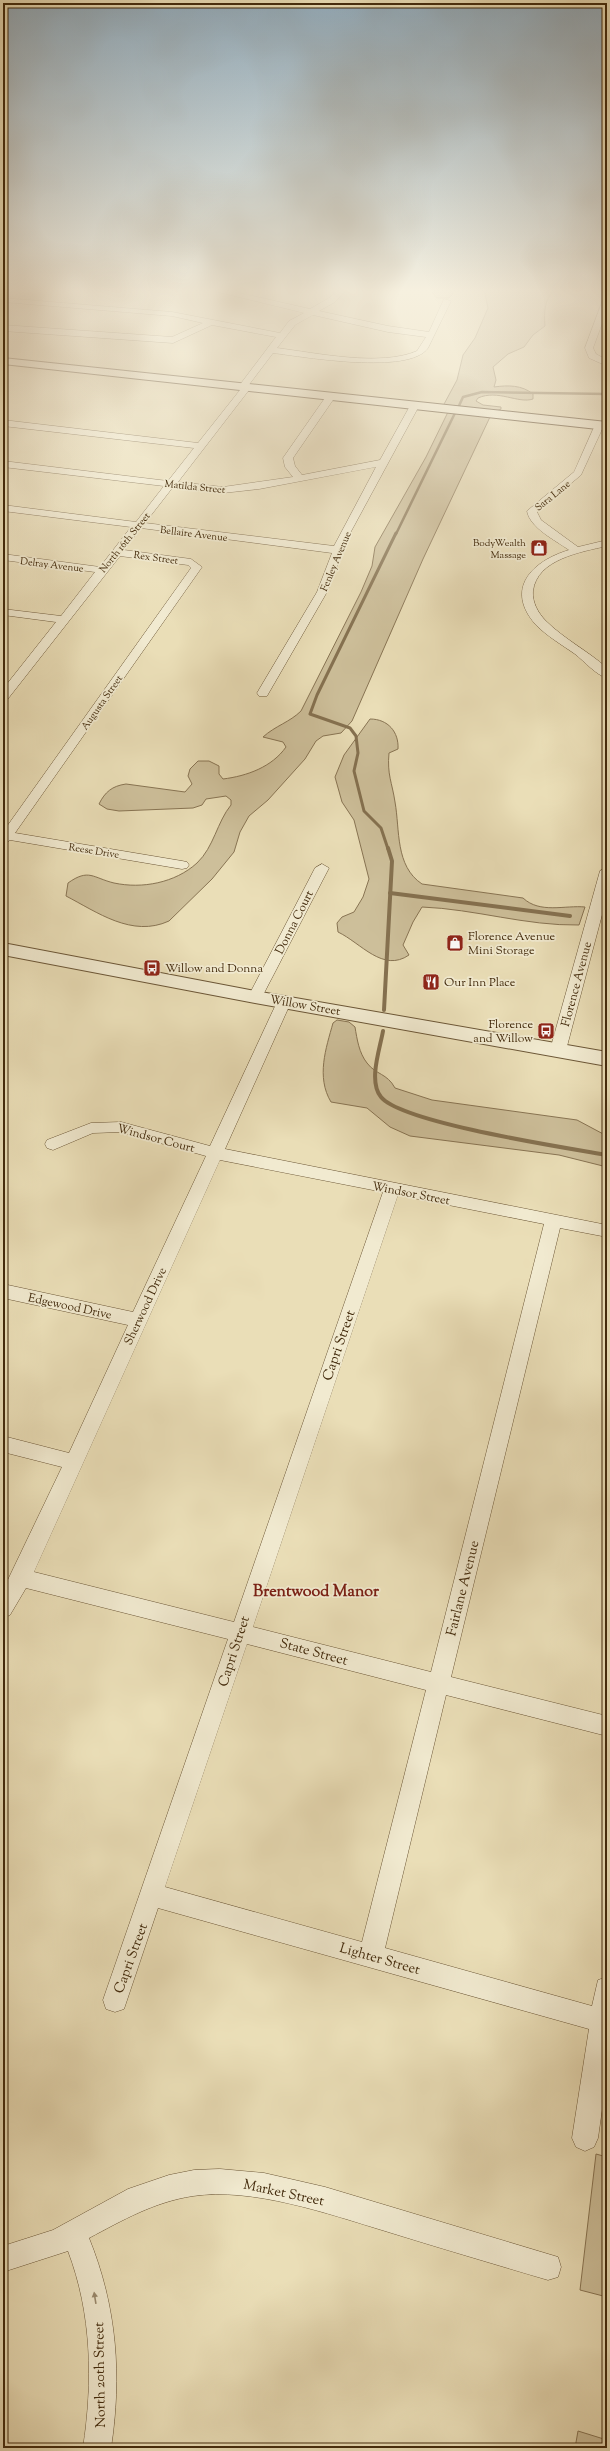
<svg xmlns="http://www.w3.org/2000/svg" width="610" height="2451" font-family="'Sorts Mill Goudy',serif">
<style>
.green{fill:#cdbf9a;stroke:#887453}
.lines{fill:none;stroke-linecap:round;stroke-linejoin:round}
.stream-far2{stroke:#857150;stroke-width:2.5}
.stream-far1{stroke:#857150;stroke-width:3}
.stream{stroke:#857150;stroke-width:4}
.minor-casing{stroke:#6c5737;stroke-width:1}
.tertiary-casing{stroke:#6c5737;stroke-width:2}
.secondary-casing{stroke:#422a0c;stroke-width:2}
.minor{fill:#f1ead0;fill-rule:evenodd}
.tertiary{fill:#f1ead0;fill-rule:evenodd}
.secondary{fill:#f1ead0;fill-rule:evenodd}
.oneway{fill:#9a8a6e}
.labels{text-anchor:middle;stroke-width:3.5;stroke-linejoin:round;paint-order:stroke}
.far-street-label{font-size:10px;fill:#422a0c;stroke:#f1ead0}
.far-poi-label{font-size:10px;fill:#422a0c;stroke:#f1ead0;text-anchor:end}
.street-label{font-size:12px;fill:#422a0c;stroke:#f1ead0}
.poi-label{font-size:12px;fill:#422a0c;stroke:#f1ead0;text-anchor:start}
.near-street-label{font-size:14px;fill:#422a0c;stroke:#f1ead0}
.near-neighbourhood-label{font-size:16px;font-weight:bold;fill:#7a1f14;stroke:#f1ead0}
</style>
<rect width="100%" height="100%" fill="#eadeb7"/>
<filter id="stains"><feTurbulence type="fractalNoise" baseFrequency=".005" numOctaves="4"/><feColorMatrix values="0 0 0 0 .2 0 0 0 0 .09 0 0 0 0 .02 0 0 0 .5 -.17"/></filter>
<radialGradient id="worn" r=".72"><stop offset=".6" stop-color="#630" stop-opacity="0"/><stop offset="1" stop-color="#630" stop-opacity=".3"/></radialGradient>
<g class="green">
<path d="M429,289H450L453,294L449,298H437Z"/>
<path d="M482,289H557C544,297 544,312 545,326L533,335L524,347L508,354L493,367L496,380L494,387C508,385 522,385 533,394V399C518,404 498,389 478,398L476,401L483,405L501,407V409L497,411L443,406L457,380L463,355L475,338L488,308L485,294Z"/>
<path d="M448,412L490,417L423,559L352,721L341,733L323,736L316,741L305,759L268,800L249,816L240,832L234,852L212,879L169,921C132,938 97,912 66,896L68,883C89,868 93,878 114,883C142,889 175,883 197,863C214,847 217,822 231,805V800L226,796L206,799L202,805L193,808L119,811L107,809L99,804C105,792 112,786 126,784L185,792L192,784L188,776L190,769L198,761H209L219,766V774L223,779C247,776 272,767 286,747L283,742L263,737C275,726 290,722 301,711L361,592L372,566L375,547L426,457Z"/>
<path d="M370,719C388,719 399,732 398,749L389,753C387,775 392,782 395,802C400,830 395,866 422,884L523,898C540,914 565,905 585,907L579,925C526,926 475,909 422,907L413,922L403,945L409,955C383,973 361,943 338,932L337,923L342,917L354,912L363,897L369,879L354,820L342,802L335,777L344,755Z"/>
<path d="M337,1020L349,1022L355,1027C357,1039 359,1053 367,1063C376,1075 387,1073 395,1088L432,1100L577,1120L607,1136V1167L559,1155L410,1136L390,1127L367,1108L331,1102C316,1077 326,1048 333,1023Z"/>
<path d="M596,2154L607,2157V2297L580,2290Z"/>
<path d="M578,2431L607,2440V2448H575Z"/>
</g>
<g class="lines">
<g class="stream-far2">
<path d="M458,408L463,397L482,392L607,394"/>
<path d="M396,534L455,413"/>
</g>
<path class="stream-far1" d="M388,849L381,828L364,811L354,771L358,753L356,736L350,728L310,714L317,695L396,533"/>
<g class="stream">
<path d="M390,893L570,916"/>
<path d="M384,1010L392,861L388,848"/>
<path d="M383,1031C380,1049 368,1081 381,1097C402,1123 567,1148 607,1155"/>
</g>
<g class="minor-casing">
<g id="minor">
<path d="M206,289H222L310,309L329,298L338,289H347L335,302L319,311L388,326L429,332L444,299L451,301L428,348C409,375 305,357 273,353L248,386L249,390L178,482L223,487L293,477L285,467L283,458L327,395L330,394L335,397L293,458L295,466L302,475L380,460L411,404L419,406L348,537L327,592L267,696H259L257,693L317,592L332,553L141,528L124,550L191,559L202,567L15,833L182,861L187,862L189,865L187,868L182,869L10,840L3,845V832L191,568L188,565L120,556L7,700L3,701V689L56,622L3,615V609L61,616L95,572L3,560V554L100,567L131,527L3,511V505L136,522L164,486L3,467V461L168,481L194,448L3,426V420L198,443L240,390L239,386L276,337L212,325L173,343L3,331V325L172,337L203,323L172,316L3,302V298L172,312L280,333L289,321L304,313ZM313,315L388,332L426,337L417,351C380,367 317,353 277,348L295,325ZM376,467L334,546L145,523L173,487L223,493L259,489Z"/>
<path d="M604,297H607V310L593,348L596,354L607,360V366L589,358L585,348Z"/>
<path d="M596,423L604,425L581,475L537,512L541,520L578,547L607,540V546C581,552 537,559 533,591C532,602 538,613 546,621C564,639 588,651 607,668V678C596,675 584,661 575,654C562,645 547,636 536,625C504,589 532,561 569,550C555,540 530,528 527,511L574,472Z"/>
<path d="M322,864L329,868L262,997L255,1002L250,1000L248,997L315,868Z"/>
<path d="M607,867V896L566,1050L563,1054H553L550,1050L600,871Z"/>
<path d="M284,997L291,1002L225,1149L607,1225V1237L560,1228L451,1677L607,1716V1736L446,1695L385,1948L592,2006L598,1980L607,1977V2074L598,2138L594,2147L585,2151L576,2147L572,2138L589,2029L158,1908L124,2009L115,2012L106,2009L103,2000L228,1639L26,1588L10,1615L3,1618V1590L62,1467L3,1452V1436L69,1453L128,1325L3,1298V1284L133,1312L206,1156L121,1132L93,1133L53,1150L47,1148L45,1144L47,1140L91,1123L121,1122L210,1146L277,1002ZM220,1160L383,1192L234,1622L34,1572ZM398,1195L544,1224L431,1672L253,1627ZM247,1644L426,1690L362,1942L165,1887Z"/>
<path d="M220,2169L264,2173L325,2187L548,2254L558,2257L561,2267L558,2277L548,2280C494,2264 440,2248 385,2231C329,2214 252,2187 193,2196C154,2202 123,2220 89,2238C117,2307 122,2376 111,2448H83C93,2382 92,2314 68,2251L3,2272V2246L53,2230L128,2189L169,2175L194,2170Z"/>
</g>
</g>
<g class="tertiary-casing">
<path id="tertiary" d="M3,943L255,991L607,1052V1066L255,1003L3,955Z"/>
</g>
<g class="secondary-casing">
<path id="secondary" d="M3,358L607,422V430L3,364Z"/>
</g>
<use href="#minor" class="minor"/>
<use href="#tertiary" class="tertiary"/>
<use href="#secondary" class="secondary"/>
</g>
<defs><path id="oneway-solid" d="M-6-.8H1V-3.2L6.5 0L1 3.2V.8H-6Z"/></defs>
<use class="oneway" href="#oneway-solid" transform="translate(95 2298) rotate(-99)"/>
<linearGradient id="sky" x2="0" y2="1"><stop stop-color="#92acbd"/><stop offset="0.46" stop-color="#f6f0df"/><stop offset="1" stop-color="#f6f0df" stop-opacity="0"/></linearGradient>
<rect width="610" height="632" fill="url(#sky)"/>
<defs>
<g id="shop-square" transform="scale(0.9)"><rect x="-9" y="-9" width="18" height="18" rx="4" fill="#8f2418" stroke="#f1ead0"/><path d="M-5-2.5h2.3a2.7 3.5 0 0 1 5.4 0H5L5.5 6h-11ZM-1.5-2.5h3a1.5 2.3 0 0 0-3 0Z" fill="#fff"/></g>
<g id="bus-square" transform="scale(0.9)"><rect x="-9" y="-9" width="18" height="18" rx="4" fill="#8f2418" stroke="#f1ead0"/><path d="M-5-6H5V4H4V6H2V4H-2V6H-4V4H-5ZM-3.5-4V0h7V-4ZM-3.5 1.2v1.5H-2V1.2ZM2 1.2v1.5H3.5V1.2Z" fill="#fff"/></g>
<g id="restaurant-square" transform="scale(0.9)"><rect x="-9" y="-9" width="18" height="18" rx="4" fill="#8f2418" stroke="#f1ead0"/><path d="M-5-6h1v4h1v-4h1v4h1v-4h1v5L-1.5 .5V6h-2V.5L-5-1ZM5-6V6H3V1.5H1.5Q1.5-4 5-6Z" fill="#fff"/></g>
</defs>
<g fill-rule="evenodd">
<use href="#shop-square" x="539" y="548"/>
<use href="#shop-square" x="455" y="943"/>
<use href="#bus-square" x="152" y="968"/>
<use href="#restaurant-square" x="431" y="982"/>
<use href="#bus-square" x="546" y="1031"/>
</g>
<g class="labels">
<g class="far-street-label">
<text transform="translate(195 486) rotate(6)" y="4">Matilda Street</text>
<text transform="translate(552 495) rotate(-39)" y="4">Sara Lane</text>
<text transform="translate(194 533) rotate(7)" y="4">Bellaire Avenue</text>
<text transform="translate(124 542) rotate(-51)" y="4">North 16th Street</text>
<text transform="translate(156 557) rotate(8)" y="4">Rex Street</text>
<text transform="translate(335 561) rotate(-67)" y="4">Fenley Avenue</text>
<text transform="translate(52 564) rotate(7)" y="4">Delray Avenue</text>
<text transform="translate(101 702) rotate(-55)" y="4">Augusta Street</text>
<text transform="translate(94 850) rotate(9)" y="4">Reese Drive</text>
</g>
<g class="far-poi-label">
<text x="526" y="546">BodyWealth<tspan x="526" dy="12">Massage</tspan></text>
</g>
<g class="street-label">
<text transform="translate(294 922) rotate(-63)" y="4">Donna Court</text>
<text transform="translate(576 984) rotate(-75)" y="4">Florence Avenue</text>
<text transform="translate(305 1005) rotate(10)" y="4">Willow Street</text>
<text transform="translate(156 1138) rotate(15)" y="4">Windsor Court</text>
<text transform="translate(411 1193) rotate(11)" y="4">Windsor Street</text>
<text transform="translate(70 1306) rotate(12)" y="4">Edgewood Drive</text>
<text transform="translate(145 1306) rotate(-65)" y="4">Sherwood Drive</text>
</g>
<g class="poi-label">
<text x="468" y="940">Florence Avenue<tspan x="468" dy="14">Mini Storage</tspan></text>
<text x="165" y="972">Willow and Donna</text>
<text x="444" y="986">Our Inn Place</text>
<text x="533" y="1028" text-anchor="end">Florence<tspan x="533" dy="14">and Willow</tspan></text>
</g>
<g class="near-street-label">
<text transform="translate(338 1345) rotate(-71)" y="5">Capri Street</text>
<text transform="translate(462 1588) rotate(-76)" y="5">Fairlane Avenue</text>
<text transform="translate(233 1651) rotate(-72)" y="5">Capri Street</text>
<text transform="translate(314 1651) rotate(15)" y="5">State Street</text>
<text transform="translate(130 1958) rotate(-70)" y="5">Capri Street</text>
<text transform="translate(380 1958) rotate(16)" y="5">Lighter Street</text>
<text transform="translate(284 2192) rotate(12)" y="5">Market Street</text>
<text transform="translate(99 2375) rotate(-91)" y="5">North 20th Street</text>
</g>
<g class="near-neighbourhood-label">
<text x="316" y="1596">Brentwood Manor</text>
</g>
</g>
<rect width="610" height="2451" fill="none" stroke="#eadeb7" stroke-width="16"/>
<rect x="4" y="4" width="602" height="2443" fill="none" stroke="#422a0c" stroke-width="2"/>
<rect x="8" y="8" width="594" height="2435" fill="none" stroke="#422a0c"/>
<rect width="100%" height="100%" filter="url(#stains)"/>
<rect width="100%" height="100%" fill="url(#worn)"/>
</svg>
